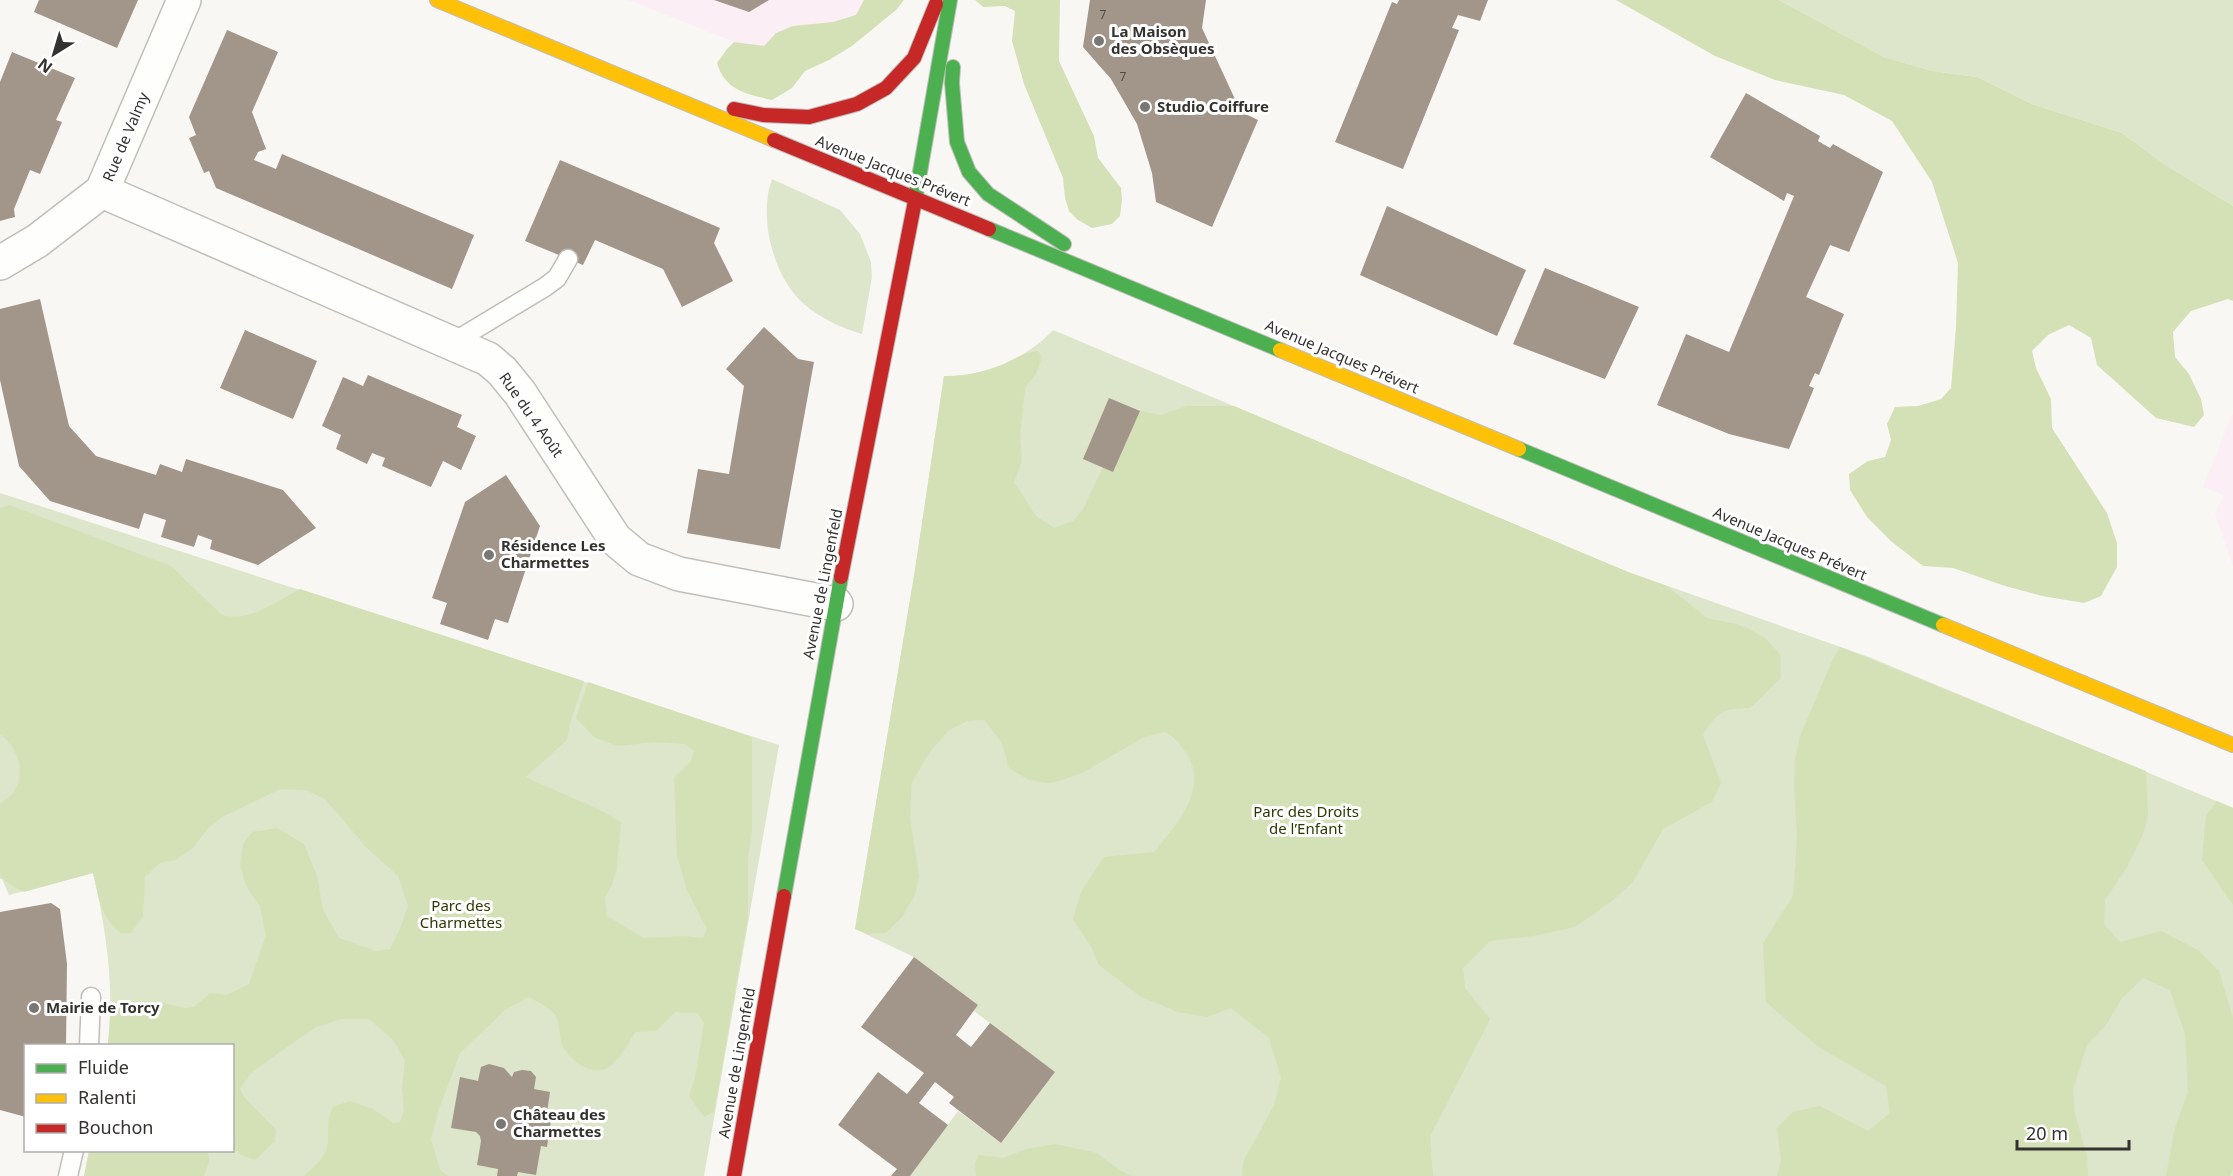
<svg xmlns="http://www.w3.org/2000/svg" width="2233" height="1176" font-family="'Noto Sans',sans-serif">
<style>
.industrial{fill:#fbeef4}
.green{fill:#dde5ca}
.forest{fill:#d4e1b6}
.building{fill:#a2958a}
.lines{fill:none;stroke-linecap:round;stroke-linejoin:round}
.lane-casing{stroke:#bfbebb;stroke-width:21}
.street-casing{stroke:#bfbebb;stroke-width:36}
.fast-casing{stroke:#bfbebb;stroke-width:16}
.slow-casing{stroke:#bfbebb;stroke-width:16}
.jam-casing{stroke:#bfbebb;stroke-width:16}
.lane{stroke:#fefefd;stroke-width:18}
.street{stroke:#fefefd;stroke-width:33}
.fast{stroke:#4caf50;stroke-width:14}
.slow{stroke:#ffc107;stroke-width:14}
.jam{stroke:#c62828;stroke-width:14}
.poi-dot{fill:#787774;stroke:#fff;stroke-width:2}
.labels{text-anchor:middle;stroke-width:6;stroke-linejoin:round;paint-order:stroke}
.number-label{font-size:12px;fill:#4f4b46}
.poi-label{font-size:15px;font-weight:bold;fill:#33322f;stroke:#fff;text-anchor:start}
.street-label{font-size:15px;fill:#33322f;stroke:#fff}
.park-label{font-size:15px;fill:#2b3a01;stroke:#fff}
</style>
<rect width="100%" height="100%" fill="#f9f7f3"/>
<g class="industrial">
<path d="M628,0H864L848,30L786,50L734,42Z"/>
<path d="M2233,413V566L2215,514L2223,495L2203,487Z"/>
</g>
<g class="green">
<path d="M1779,0H2233V206L2164,164L2122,133L2032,104L1977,77L1932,71L1884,57Z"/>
<path d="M772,179L840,210L860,234L871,262L872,277L862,334C841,328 820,318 804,304C773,277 758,217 772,179Z"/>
<path d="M1053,330L1628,572L1869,657L2233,808V1176H910L958,1111L1001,1143L1055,1072L974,1011L978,1005L914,957L855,929L915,570L944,376C984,377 1026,359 1053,330Z"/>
<path d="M0,493L779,745L704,1176H84L89,1151L232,1150V1046L108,1045C115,988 106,929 93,873L9,895L2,879H0Z"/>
</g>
<g class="forest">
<path d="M864,0H904L896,10L852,46L829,60L805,71L792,88L772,100C747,94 725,91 717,63L727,49L734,42L764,46L776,33L793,26L833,22L856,15Z"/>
<path d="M975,0H1060L1059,61L1094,136L1098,158L1121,188L1122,200L1120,216L1112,224L1092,228L1078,220L1069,211L1065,198L1063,178L1024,84L1012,41L1015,11L1005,6L983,7Z"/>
<path d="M1616,0H1779L1884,57L1932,71L1977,77L2032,104L2122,133L2164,164L2233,206V301L2228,299L2191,311L2173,332L2175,357L2189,374L2201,399L2204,415L2194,427L2156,418L2097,365L2091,338L2069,325L2048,335L2032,351L2036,368L2051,399L2052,428L2107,513L2117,543V567L2101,596L2084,603L2042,596L2005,586L1953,568L1923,566L1892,542L1867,517L1850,490L1849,474L1868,461L1885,457L1891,440L1887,424L1895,407L1918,406L1941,399L1951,388L1956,327L1958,263L1932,182L1892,121L1844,95L1775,80L1715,56Z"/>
<path d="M1038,351L1042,357L1036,374L1026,386L1024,396L1020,438L1022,461L1014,482L1036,516L1054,528L1073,521L1083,509L1103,467L1113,472L1140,411L1161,415L1187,406H1234L1628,572L1667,586L1707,618L1736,624L1749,629L1765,638L1780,654L1781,678L1750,708C1723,708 1717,712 1703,735L1721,783L1712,802L1663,829L1633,882L1612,901L1575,927L1533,936L1490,941L1463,968L1465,988L1490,1019L1430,1137L1433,1176H1242L1243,1162L1274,1105L1281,1078L1269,1038L1231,1008L1207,1017L1178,1012L1141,997L1099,965L1091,947L1073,919L1081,892L1104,857L1154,852C1177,824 1212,787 1184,750C1178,742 1174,736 1164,732L1144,737L1084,772L1059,781L1049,783L1029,780L1009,768L1002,743L984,720L967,721L948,731L929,753L912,782L910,818L919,876L915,895L902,917L886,933L868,934L855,929L915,570L944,376C963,377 984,372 1002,365C1014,360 1024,352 1038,351Z"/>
<path d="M9,505L171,566L222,615C249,623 277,601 300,589L584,681L570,723L567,740L526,777C557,793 591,803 621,822L617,866L612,885L605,897L607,916L644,938L685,936L703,938L707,929L687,890L677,856L674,778L691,761L694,751L685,744L654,742L618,746L594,737L576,718L588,682L752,737V830L748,860V917L714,1112L704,1117L689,1096L695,1078L704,1023L697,1013L675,1012L656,1031L635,1032C629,1043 620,1059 610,1066C594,1078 572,1062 563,1047C558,1037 562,1023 553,1012C547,1006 536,1001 529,997L506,1009L460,1053L439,1109L431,1139L440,1170L448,1176H304C314,1167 328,1156 328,1141C329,1125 326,1123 333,1107L350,1101L373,1109L393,1123L400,1122L404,1111L402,1088L405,1060L392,1039L369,1019H341L314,1028L252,1072L240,1089L244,1097L276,1130L275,1141L255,1160L241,1155L233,1146L232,1046L108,1045L110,1017L128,1001L160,1002L184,1008L194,1007L210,993L227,995L249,984L266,935L260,906L246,886L240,866L243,844L252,832L277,828L304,844L317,876L323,910L339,938L376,951L390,949L400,929L408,906L398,876L366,847L326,800L306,790L281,789L224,816L209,827L193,848L175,860L160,863L145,877L143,916L131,933L122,934C99,915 100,900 93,873L24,892C15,888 7,883 0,876V803C30,788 23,752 0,734V508Z"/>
<path d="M1840,647L2146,771L2148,816L2142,837L2127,867L2105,900L2104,924L2120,942L2161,931L2198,950L2219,971L2233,1018V1169L2230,1176H2166L2175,1128L2188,1092L2185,1034L2170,990L2143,978L2122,998L2106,1025L2087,1045L2073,1089L2075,1114L2087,1156L2088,1176H1777L1781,1161L1777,1128L1793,1112L1820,1106L1868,1131L1890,1113L1886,1086L1817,1046L1766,1002L1763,943L1793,896L1797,839L1794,785L1795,760L1800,736L1832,661Z"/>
<path d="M2217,801L2233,808V905L2202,860L2206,816Z"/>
<path d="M1056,1144L1097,1153L1119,1170L1131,1176H976L975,1164L978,1155L1003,1158L1026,1149Z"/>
<path d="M89,1151H208L209,1162L204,1176H84Z"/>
</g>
<g class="building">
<path d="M39,0H138L117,48L34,12Z"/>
<path d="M714,0H769L749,12Z"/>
<path d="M1090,0H1206L1202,28L1241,112L1258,120L1212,227L1156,202L1152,173L1137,124L1111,79L1083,47Z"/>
<path d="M1399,0H1488L1480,21L1458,15L1452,28L1459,30L1403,169L1335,142L1392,2L1397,4Z"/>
<path d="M227,30L278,52L252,112L266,149L258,152L254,160L276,169L282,154L474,235L452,289L216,188L209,171L204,173L189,138L196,135L189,117Z"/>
<path d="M12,52L75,78L56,120L62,122L40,174L30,170L14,209L15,217L0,221V82Z"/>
<path d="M1746,93L1820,136L1818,141L1830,148L1833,144L1883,172L1849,252L1830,245L1806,297L1844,314L1819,375L1815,373L1809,386L1814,388L1789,449L1729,434L1657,405L1686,334L1729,352L1794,196L1787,193L1784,201L1710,157Z"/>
<path d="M560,160L720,228L714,243L733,281L682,307L663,269L595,240L583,265L525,241Z"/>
<path d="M1387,206L1526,270L1497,336L1360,275Z"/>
<path d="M1545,268L1639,307L1605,379L1513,344Z"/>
<path d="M40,299L69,426L96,456L156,475L160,464L182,472L186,459L283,490L316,528L258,565L210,549L212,540L198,535L194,547L161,537L166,520L144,513L139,529L50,501L19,466L0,380V309Z"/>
<path d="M764,327L798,359L814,362L780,549L687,533L698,469L729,474L744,386L726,369Z"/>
<path d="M245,330L317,361L293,419L220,388Z"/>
<path d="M368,375L462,415L457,427L476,436L461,470L443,461L431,487L382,466L385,458L372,453L367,464L336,449L341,435L322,426L343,377L363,386Z"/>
<path d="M1109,398L1140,411L1113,472L1083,459Z"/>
<path d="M506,475L540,526L508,623L495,619L488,640L440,624L447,603L432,598L465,502Z"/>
<path d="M51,903L60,909L67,964L66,1046H26V1117L0,1110V912Z"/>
<path d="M914,957L978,1005L956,1035L971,1047L990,1023L1055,1072L1001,1143L949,1103L954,1097L935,1082L919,1103L948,1125L910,1176H891L897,1169L838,1125L878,1072L907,1094L924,1073L861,1027Z"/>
<path d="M489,1064L504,1068L512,1077L514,1072L522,1070L531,1071L536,1077L534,1089L550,1092L546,1119L551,1120L547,1147L541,1146L536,1175L518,1172L517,1176H497L498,1169L477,1165L481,1141L480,1136L476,1132L451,1128L460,1077L478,1081L481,1067Z"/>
</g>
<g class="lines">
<g class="lane-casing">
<g id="lane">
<path d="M452,343L545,287L557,278L568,259"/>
<path d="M89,1046L91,997"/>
<path d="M68,1176L74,1150"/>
</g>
</g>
<g class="street-casing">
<g id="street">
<path d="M102,191L488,359L502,371L520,393L615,539L639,559L679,574L836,604"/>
<path d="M0,263L37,241L102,191L184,0"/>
</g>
</g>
<g class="fast-casing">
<g id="fast">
<path d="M953,67L952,83L957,142L969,172L988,194L1064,244"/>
<path d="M914,206L950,0"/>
<path d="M989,229L1280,350"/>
<path d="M1519,449L1943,625"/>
<path d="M784,896L841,577"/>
</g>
</g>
<g class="slow-casing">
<g id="slow">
<path d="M437,0L774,140"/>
<path d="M1280,350L1519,449"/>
<path d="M1943,625L2233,745"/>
</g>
</g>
<g class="jam-casing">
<g id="jam">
<path d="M734,109L763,115L809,117L857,104L886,88L914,58L936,4"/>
<path d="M774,140L989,229"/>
<path d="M841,577L914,206"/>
<path d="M734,1176L784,896"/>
</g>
</g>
<use href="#lane" class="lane"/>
<use href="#street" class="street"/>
<use href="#fast" class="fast"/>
<use href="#slow" class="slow"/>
<use href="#jam" class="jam"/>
</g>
<g class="poi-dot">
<circle cx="1099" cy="41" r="6"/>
<circle cx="1145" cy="107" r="6"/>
<circle cx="489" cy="555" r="6"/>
<circle cx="34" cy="1008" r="6"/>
<circle cx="501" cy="1124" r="6"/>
</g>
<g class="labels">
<g class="number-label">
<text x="1103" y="19">7</text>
<text x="1123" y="81">7</text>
</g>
<g class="poi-label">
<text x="1111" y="37">La Maison<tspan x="1111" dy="17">des Obsèques</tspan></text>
<text x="1157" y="112">Studio Coiffure</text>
<text x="501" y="551">Résidence Les<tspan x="501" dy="17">Charmettes</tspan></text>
<text x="46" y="1013">Mairie de Torcy</text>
<text x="513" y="1120">Château des<tspan x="513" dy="17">Charmettes</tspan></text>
</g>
<g class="street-label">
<text transform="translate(126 137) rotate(-67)" y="5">Rue de Valmy</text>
<text transform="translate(893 171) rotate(22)" y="5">Avenue Jacques Prévert</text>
<text transform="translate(1342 357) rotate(23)" y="5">Avenue Jacques Prévert</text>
<text transform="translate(531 415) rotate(55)" y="5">Rue du 4 Août</text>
<text transform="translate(1790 544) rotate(23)" y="5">Avenue Jacques Prévert</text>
<text transform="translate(823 584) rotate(-79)" y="5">Avenue de Lingenfeld</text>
<text transform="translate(737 1063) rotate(-80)" y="5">Avenue de Lingenfeld</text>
</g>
<g class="park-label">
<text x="1306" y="817">Parc des Droits<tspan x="1306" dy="17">de l’Enfant</tspan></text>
<text x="461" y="911">Parc des<tspan x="461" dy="17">Charmettes</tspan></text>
</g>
</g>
<rect x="24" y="1044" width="210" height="108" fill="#ffffff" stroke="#adadac" stroke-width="1.5"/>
<rect x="36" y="1064" width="30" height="9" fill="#4caf50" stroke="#adadac" stroke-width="1.5"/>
<text x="78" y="1074" font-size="18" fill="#33322f">Fluide</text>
<rect x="36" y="1094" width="30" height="9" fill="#ffc107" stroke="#adadac" stroke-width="1.5"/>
<text x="78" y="1104" font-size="18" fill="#33322f">Ralenti</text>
<rect x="36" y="1124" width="30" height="9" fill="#c62828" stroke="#adadac" stroke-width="1.5"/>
<text x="78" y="1134" font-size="18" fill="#33322f">Bouchon</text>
<g transform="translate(54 54) rotate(217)" stroke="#ffffff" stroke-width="4.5" paint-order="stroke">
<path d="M0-4.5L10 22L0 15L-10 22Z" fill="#33322f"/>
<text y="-9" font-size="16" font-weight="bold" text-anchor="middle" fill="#33322f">N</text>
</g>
<path d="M2017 1140v9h112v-9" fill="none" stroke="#33322f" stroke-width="3"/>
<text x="2026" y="1140" font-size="18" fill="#33322f" stroke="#ffffff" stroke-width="4.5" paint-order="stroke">20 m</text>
</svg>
